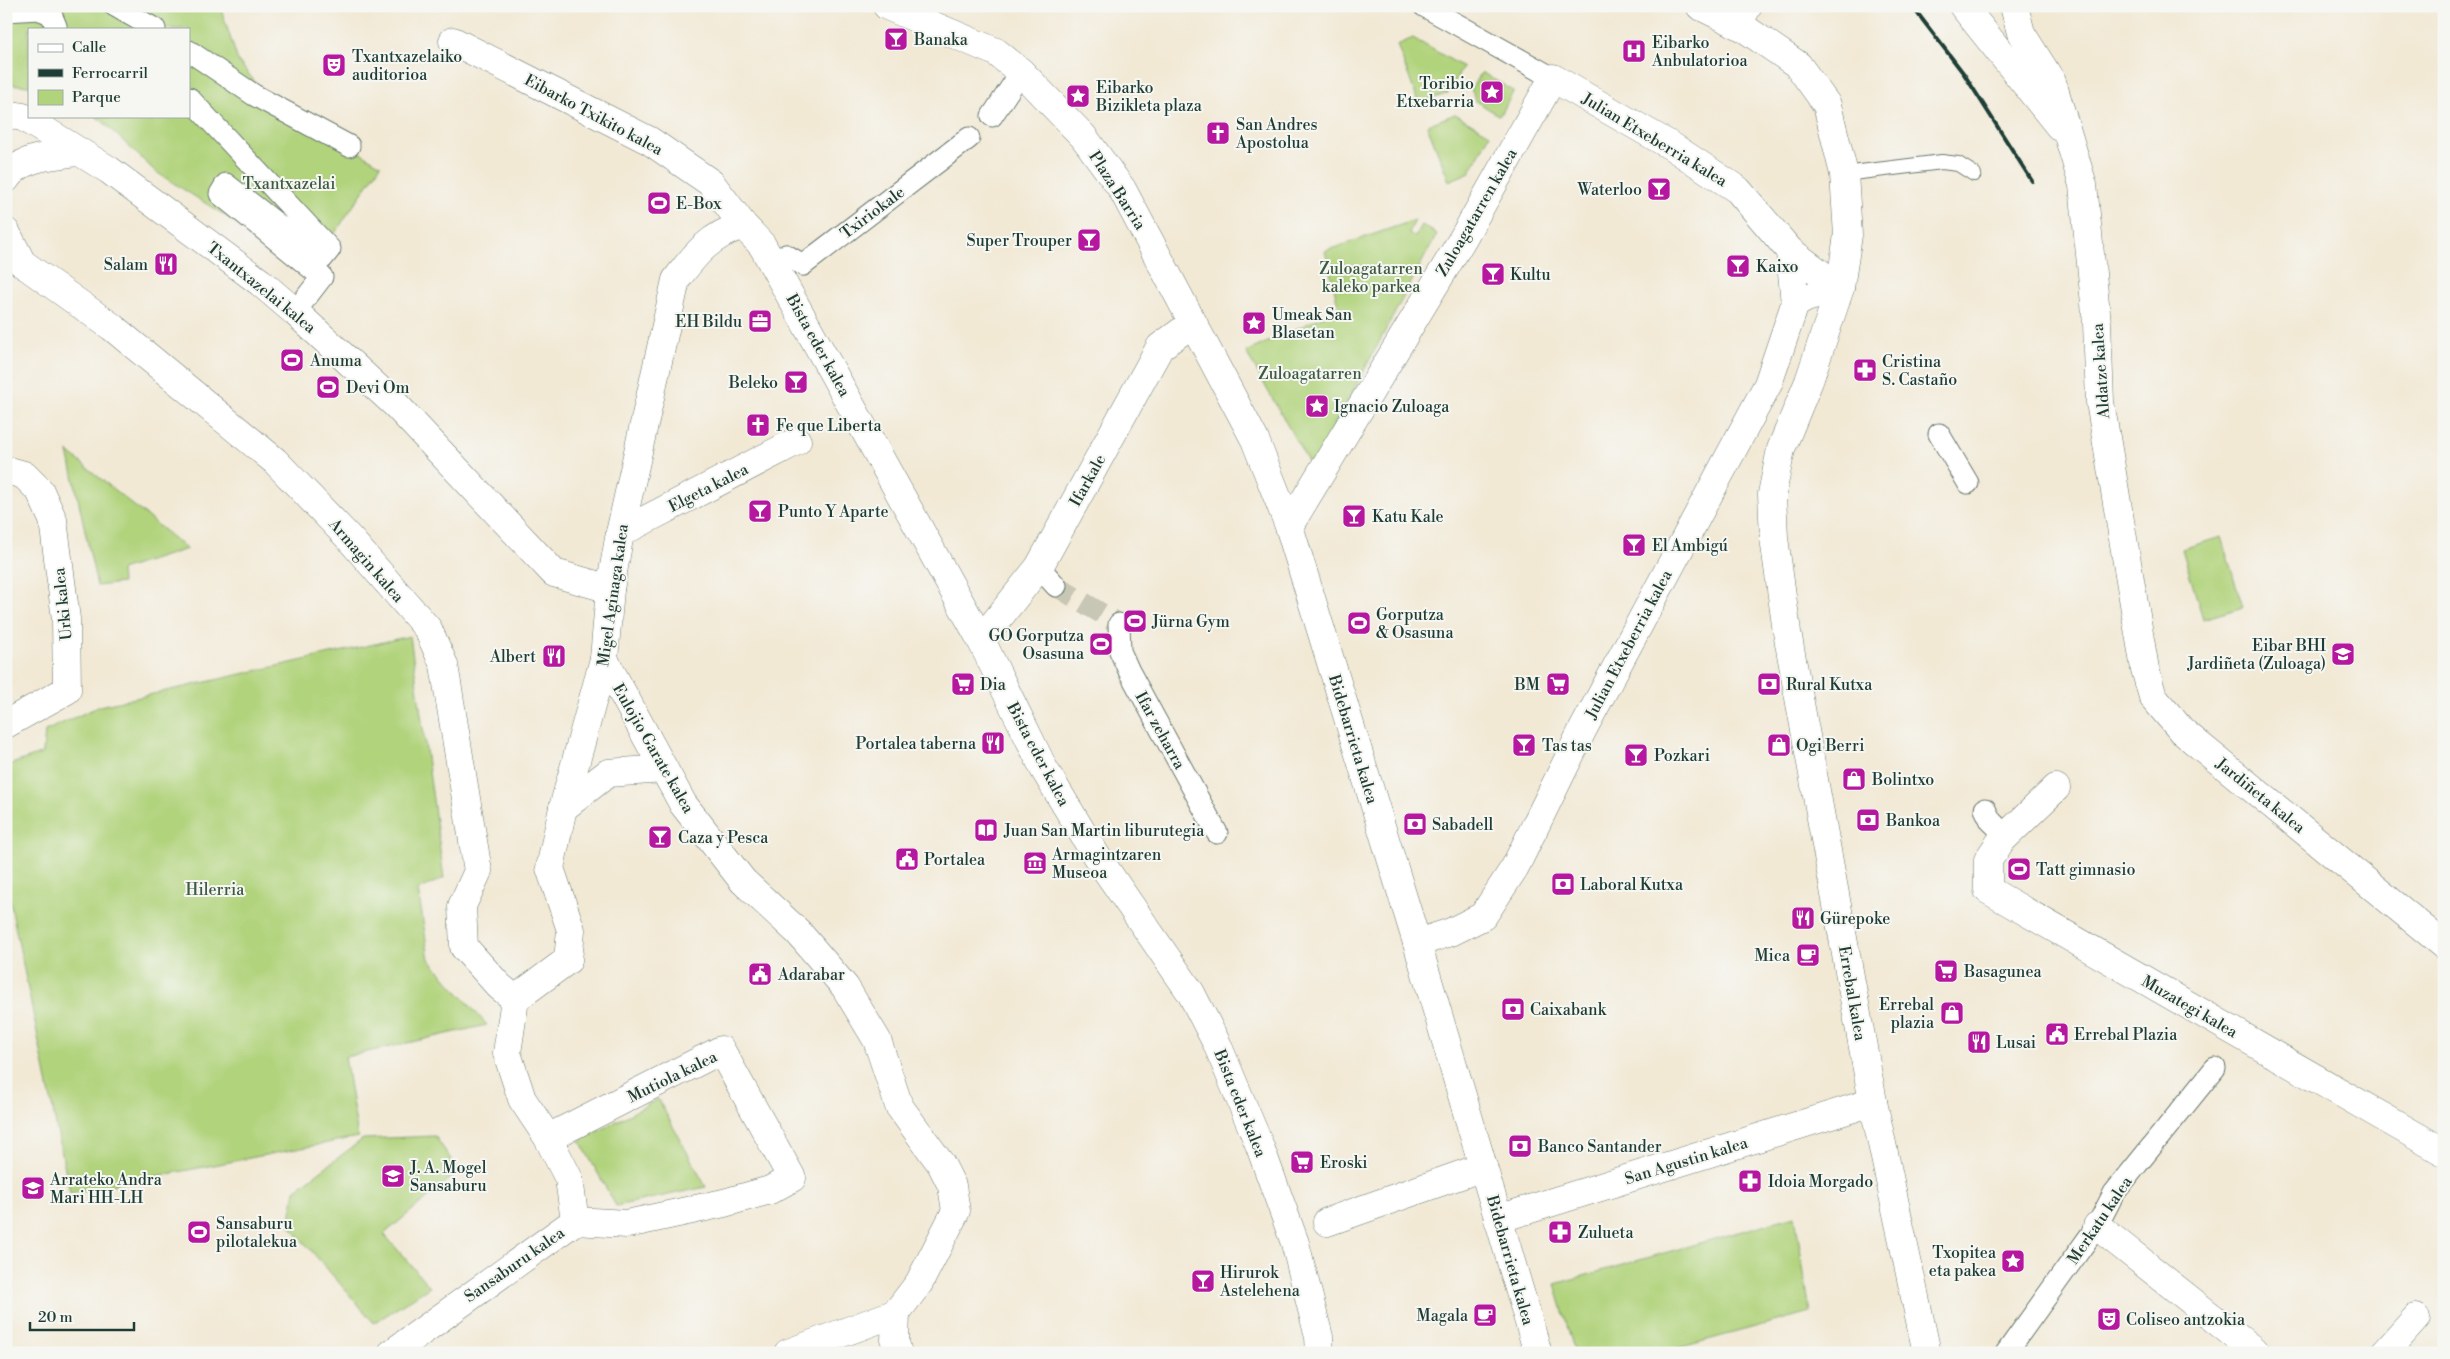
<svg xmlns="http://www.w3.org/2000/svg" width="2450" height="1359" font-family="'Libre Bodoni',serif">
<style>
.green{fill:#b1d37b;stroke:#688858}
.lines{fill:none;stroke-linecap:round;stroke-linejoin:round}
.pedestrian-tunnel{stroke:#c8c7b5;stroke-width:21;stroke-dasharray:21 11;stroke-linecap:butt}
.service-casing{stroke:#69796c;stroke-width:16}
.pedestrian-casing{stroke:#69796c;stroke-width:23}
.minor-casing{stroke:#69796c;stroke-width:29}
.tertiary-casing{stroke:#69796c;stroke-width:29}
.service{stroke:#fff;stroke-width:14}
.pedestrian{stroke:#fff;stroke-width:21}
.minor{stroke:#fff;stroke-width:28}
.tertiary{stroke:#fff;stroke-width:28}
.rail{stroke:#1f3d34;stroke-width:4}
.labels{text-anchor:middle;stroke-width:4;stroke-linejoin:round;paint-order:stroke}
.poi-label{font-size:16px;fill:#1f3d34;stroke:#f6f6f2;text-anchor:start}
.street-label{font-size:16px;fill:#1f3d34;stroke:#f6f6f2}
.park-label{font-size:16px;fill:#3c5b42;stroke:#f6f6f2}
</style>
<rect width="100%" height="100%" fill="#f6f6f2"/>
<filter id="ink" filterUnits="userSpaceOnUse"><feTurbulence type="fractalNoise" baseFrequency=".02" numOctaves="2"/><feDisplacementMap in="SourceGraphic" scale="10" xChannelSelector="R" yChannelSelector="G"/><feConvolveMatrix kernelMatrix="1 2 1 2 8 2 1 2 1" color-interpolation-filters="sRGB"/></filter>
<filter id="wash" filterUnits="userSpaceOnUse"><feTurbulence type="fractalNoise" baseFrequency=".0096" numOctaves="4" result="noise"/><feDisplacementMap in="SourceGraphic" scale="20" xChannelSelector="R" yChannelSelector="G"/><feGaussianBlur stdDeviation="1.12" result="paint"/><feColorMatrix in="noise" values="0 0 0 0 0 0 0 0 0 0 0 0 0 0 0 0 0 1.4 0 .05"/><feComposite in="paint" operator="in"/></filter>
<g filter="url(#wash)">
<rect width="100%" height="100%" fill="#f2e9d5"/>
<g class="green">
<path d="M6,6H220L238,61L264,93L381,165L308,273L232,220L156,172L101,120L94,116H189V29H29V86L6,84Z"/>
<path d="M1413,38L1463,67L1448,93L1419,104L1397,45Z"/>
<path d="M1481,73H1483L1512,90L1513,92L1502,113L1498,115L1476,101L1471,89Z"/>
<path d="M1455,114L1490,134L1470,172L1449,181L1427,125Z"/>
<path d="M1415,220L1409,233L1415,237L1422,225L1437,234L1316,460L1311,462L1307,460L1246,352L1339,309L1325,251Z"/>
<path d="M68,452L187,549L121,570L122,583L97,586Z"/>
<path d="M2221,537L2243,607L2203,619L2182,549Z"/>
<path d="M410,636L444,878L418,890L429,959L487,1025L345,1057L358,1137L70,1193L6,882V766L43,753L45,731L100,706Z"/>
<path d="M658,1099L706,1187L616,1206L580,1141Z"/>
<path d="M435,1136L459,1171L384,1234L430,1287L374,1323L289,1225L295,1190L363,1139Z"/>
<path d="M1795,1216L1810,1312L1660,1353H1575L1555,1284Z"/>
</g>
</g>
<g filter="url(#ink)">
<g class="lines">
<path class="pedestrian-tunnel" d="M1056,586L1119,624"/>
<g class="service-casing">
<path id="service" d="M1844,174L1942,162L1958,164L1974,174"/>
</g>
<g class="pedestrian-casing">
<g id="pedestrian">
<path d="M115,6L155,29"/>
<path d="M1424,6L1553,78"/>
<path d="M6,11L38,9L51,14L56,26L54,29"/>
<path d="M189,51L254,95L349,146"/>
<path d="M189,98L330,249L322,259L226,184L220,194L322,277L295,312"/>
<path d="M992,116L1021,72"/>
<path d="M773,263L786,255L803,265L969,138"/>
<path d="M1939,434L1968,483"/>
<path d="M1039,567L1056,586"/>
<path d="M1119,624L1120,651L1129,671L1217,833"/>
<path d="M1985,809L1991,821L2006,836"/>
<path d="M2006,1353L2097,1226L2114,1193L2215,1068"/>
</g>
</g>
<g class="minor-casing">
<g id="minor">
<path d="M1963,6L2059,126"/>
<path d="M2014,6L2021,33L2052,82L2083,185L2097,323L2100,402L2145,669L2153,697L2182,731L2444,945"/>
<path d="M1737,25L1748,6"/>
<path d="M453,41L650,141L711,183L743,225L762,245L981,640L1044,769L1097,857L1191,993L1217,1044L1259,1144L1295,1243L1319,1337L1320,1353"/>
<path d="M6,114L23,117L109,170L260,282L295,312L396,405L554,573L610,589"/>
<path d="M6,179C22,155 53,156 78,152"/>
<path d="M6,232L22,263L112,327L275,461L349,538L428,629L444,665L478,871L462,906L464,947L499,986L515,999"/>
<path d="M6,470L24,475L40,491L53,520L66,619L67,690L6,724"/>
<path d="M1289,526L1463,238L1553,78L1673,147L1738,190L1790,251L1840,288L1806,298L1795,304"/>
<path d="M620,533L797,441"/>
<path d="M981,640L1039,567L1160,347L1193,323"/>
<path d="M604,659L683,804L743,881L798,932L845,987L877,1040L899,1106L941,1164L952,1186L956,1211L919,1283L896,1313L788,1353"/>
<path d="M2056,788L2001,841L1988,860V890L2444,1152"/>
<path d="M563,808L608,773L664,769"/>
<path d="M1417,943L1451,932L1483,916L1515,867L1582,731L1768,384L1795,304L1790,251"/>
<path d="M515,999L568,960L571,930L550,868L563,808L604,659L610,589L620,533L676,280C696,253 710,236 743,225"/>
<path d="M515,999L507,1053L522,1099L548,1138L569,1179L575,1221"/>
<path d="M1498,1219L1873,1102"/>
<path d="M1327,1222L1483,1167"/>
<path d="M2097,1226L2257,1353"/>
<path d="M896,1313L895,1342L898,1353"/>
<path d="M392,1353L575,1221L627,1224L724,1203L770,1190L792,1178L721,1050L548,1138"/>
<path d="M2385,1353L2416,1318"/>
</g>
</g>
<g class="tertiary-casing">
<g id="tertiary">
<path d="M887,6L996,52L1021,72L1083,136L1122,189L1255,440L1289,526L1417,943L1538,1353"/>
<path d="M1700,6L1741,26L1798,65L1827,105L1844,174L1848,235L1840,288L1809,381L1781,449L1772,494L1774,538L1787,632L1873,1102L1927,1353"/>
</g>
</g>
<use href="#service" class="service"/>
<use href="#pedestrian" class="pedestrian"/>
<use href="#minor" class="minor"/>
<use href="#tertiary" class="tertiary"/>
<path class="rail" d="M1912,6L1964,74L2032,181"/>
</g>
</g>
<defs>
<g id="bar-square" transform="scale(1.25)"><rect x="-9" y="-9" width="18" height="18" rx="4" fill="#b5179e" stroke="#f6f6f2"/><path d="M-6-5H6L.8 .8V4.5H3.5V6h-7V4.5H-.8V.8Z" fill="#fff"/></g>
<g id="hospital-square" transform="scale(1.25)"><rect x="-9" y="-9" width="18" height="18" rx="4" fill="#b5179e" stroke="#f6f6f2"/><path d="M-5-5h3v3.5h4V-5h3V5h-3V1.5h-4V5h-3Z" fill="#fff"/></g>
<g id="theatre-square" transform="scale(1.25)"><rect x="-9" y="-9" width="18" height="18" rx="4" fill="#b5179e" stroke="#f6f6f2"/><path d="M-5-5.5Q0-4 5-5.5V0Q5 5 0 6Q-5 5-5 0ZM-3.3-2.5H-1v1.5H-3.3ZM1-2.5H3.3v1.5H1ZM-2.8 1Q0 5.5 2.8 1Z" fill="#fff"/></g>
<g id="sight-square" transform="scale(1.25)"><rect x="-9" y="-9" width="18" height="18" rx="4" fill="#b5179e" stroke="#f6f6f2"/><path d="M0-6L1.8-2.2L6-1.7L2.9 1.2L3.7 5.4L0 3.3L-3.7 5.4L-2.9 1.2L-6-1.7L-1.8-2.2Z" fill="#fff"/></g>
<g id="church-square" transform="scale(1.25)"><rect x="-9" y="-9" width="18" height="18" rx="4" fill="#b5179e" stroke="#f6f6f2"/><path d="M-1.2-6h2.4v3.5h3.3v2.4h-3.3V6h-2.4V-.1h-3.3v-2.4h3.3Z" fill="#fff"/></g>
<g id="stadium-square" transform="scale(1.25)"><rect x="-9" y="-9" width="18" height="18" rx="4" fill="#b5179e" stroke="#f6f6f2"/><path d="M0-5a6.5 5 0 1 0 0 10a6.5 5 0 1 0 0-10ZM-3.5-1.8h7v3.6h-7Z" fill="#fff"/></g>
<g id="restaurant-square" transform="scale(1.25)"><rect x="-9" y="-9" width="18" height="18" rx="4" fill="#b5179e" stroke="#f6f6f2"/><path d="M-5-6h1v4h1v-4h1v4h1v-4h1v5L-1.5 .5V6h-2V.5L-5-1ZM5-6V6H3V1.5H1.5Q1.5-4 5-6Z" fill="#fff"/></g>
<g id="office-square" transform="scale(1.25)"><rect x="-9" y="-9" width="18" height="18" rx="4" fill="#b5179e" stroke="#f6f6f2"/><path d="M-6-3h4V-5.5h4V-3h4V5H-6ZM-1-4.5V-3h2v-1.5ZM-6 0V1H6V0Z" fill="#fff"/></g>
<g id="pharmacy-square" transform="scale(1.25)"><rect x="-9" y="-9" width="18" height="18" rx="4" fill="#b5179e" stroke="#f6f6f2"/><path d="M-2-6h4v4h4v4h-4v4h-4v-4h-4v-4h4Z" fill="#fff"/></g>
<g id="school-square" transform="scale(1.25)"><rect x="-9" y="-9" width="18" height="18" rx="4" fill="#b5179e" stroke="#f6f6f2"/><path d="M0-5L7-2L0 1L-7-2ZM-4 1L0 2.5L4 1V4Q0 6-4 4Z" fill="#fff"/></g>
<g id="supermarket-square" transform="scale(1.25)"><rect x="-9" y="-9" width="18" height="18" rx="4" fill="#b5179e" stroke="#f6f6f2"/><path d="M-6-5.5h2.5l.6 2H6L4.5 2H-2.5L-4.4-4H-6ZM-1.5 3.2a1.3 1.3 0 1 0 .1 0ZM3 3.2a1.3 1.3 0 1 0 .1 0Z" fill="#fff"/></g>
<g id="bank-square" transform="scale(1.25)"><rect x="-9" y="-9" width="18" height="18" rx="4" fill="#b5179e" stroke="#f6f6f2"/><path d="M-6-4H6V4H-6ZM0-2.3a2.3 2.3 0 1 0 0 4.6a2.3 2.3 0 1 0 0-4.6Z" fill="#fff"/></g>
<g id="shop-square" transform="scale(1.25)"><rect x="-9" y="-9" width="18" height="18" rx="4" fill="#b5179e" stroke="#f6f6f2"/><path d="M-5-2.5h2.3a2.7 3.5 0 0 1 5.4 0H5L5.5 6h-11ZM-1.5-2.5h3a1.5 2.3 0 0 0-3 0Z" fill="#fff"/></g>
<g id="library-square" transform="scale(1.25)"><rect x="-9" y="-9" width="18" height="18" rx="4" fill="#b5179e" stroke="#f6f6f2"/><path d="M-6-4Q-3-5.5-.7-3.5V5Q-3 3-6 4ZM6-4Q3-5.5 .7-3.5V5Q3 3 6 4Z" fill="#fff"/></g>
<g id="civic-square" transform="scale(1.25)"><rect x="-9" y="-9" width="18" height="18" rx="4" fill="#b5179e" stroke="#f6f6f2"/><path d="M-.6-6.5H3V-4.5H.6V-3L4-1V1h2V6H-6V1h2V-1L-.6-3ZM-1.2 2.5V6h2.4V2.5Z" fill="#fff"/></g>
<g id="museum-square" transform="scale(1.25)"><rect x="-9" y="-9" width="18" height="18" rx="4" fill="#b5179e" stroke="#f6f6f2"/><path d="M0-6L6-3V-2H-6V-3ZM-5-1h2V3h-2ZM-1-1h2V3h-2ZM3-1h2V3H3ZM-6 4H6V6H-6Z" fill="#fff"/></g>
<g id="cafe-square" transform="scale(1.25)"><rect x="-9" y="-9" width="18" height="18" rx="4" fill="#b5179e" stroke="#f6f6f2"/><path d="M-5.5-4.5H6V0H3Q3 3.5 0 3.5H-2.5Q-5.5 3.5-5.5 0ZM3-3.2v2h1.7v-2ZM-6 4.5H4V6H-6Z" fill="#fff"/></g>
</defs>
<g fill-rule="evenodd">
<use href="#bar-square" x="896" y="39"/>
<use href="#hospital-square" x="1634" y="51"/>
<use href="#theatre-square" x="334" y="65"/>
<use href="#sight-square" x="1492" y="92"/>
<use href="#sight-square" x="1078" y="96"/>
<use href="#church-square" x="1218" y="133"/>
<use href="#bar-square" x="1659" y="189"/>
<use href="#stadium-square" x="659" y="203"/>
<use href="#bar-square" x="1089" y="240"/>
<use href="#restaurant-square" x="166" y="264"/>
<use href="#bar-square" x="1738" y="266"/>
<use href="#bar-square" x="1493" y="274"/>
<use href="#office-square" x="760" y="321"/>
<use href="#sight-square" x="1254" y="323"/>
<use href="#stadium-square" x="292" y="360"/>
<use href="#pharmacy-square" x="1865" y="370"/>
<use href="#bar-square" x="796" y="382"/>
<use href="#stadium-square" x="328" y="387"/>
<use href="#sight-square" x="1317" y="406"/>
<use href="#church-square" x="758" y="425"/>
<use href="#bar-square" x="760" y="511"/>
<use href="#bar-square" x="1354" y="516"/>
<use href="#bar-square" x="1634" y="545"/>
<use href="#stadium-square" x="1135" y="621"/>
<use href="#stadium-square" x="1359" y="623"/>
<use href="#stadium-square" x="1101" y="644"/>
<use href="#school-square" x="2343" y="654"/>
<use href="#restaurant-square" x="554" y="656"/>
<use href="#supermarket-square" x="963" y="684"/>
<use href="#supermarket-square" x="1558" y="684"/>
<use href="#bank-square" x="1769" y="684"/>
<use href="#restaurant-square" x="993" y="743"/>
<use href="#bar-square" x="1524" y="745"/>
<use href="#shop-square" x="1779" y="745"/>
<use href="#bar-square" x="1636" y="755"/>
<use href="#shop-square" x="1854" y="779"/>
<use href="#bank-square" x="1868" y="820"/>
<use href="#bank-square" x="1415" y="824"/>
<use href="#library-square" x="986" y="830"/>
<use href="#bar-square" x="660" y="837"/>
<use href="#civic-square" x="907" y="859"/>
<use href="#museum-square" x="1035" y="863"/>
<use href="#stadium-square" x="2019" y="869"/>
<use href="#bank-square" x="1563" y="884"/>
<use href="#restaurant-square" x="1803" y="918"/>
<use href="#cafe-square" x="1808" y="955"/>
<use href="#supermarket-square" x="1946" y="971"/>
<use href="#civic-square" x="760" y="974"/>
<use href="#bank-square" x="1513" y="1009"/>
<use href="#shop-square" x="1952" y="1013"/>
<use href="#civic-square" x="2057" y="1034"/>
<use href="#restaurant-square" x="1979" y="1042"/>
<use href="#bank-square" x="1520" y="1146"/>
<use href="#supermarket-square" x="1302" y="1162"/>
<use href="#school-square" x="393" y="1176"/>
<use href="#pharmacy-square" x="1750" y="1181"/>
<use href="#school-square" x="33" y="1188"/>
<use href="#stadium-square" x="199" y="1232"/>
<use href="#pharmacy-square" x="1560" y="1232"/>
<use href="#sight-square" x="2013" y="1261"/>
<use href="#bar-square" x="1203" y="1281"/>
<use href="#cafe-square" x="1485" y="1315"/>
<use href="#theatre-square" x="2109" y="1319"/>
</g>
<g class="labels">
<g class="poi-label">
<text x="914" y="45">Banaka</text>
<text x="1652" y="48">Eibarko<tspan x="1652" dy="18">Anbulatorioa</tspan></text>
<text x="352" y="62">Txantxazelaiko<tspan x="352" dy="18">auditorioa</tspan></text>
<text x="1474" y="89" text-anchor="end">Toribio<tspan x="1474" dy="18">Etxebarria</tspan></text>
<text x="1096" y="93">Eibarko<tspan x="1096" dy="18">Bizikleta plaza</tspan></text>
<text x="1236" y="130">San Andres<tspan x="1236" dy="18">Apostolua</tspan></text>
<text x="1642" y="195" text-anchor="end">Waterloo</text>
<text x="676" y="209">E-Box</text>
<text x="1072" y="246" text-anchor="end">Super Trouper</text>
<text x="148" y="270" text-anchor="end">Salam</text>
<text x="1756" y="272">Kaixo</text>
<text x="1510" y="280">Kultu</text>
<text x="1272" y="320">Umeak San<tspan x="1272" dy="18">Blasetan</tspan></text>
<text x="742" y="327" text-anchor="end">EH Bildu</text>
<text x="310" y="366">Anuma</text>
<text x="1882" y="367">Cristina<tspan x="1882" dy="18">S. Castaño</tspan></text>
<text x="778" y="388" text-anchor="end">Beleko</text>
<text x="346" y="393">Devi Om</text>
<text x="1334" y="412">Ignacio Zuloaga</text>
<text x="776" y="431">Fe que Liberta</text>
<text x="778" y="517">Punto Y Aparte</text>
<text x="1372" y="522">Katu Kale</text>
<text x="1652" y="551">El Ambigú</text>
<text x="1376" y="620">Gorputza<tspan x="1376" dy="18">&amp; Osasuna</tspan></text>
<text x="1152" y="627">Jürna Gym</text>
<text x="1084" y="641" text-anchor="end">GO Gorputza<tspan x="1084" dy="18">Osasuna</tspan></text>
<text x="2326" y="651" text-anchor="end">Eibar BHI<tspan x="2326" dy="18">Jardiñeta (Zuloaga)</tspan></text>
<text x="536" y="662" text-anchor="end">Albert</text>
<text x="980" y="690">Dia</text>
<text x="1540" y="690" text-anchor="end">BM</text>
<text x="1786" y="690">Rural Kutxa</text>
<text x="976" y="749" text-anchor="end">Portalea taberna</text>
<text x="1542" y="751">Tas tas</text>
<text x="1796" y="751">Ogi Berri</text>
<text x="1654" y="761">Pozkari</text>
<text x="1872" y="785">Bolintxo</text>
<text x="1886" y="826">Bankoa</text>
<text x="1432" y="830">Sabadell</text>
<text x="1004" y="836">Juan San Martin liburutegia</text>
<text x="678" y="843">Caza y Pesca</text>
<text x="1052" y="860">Armagintzaren<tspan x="1052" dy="18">Museoa</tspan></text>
<text x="924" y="865">Portalea</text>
<text x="2036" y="875">Tatt gimnasio</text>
<text x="1580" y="890">Laboral Kutxa</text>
<text x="1820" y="924">Gürepoke</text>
<text x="1790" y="961" text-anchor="end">Mica</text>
<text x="1964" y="977">Basagunea</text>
<text x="778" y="980">Adarabar</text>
<text x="1934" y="1010" text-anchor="end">Errebal<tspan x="1934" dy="18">plazia</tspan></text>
<text x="1530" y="1015">Caixabank</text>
<text x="2074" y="1040">Errebal Plazia</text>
<text x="1996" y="1048">Lusai</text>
<text x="1538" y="1152">Banco Santander</text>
<text x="1320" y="1168">Eroski</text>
<text x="410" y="1173">J. A. Mogel<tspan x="410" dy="18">Sansaburu</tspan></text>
<text x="50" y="1185">Arrateko Andra<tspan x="50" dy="18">Mari HH-LH</tspan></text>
<text x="1768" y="1187">Idoia Morgado</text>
<text x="216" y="1229">Sansaburu<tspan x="216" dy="18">pilotalekua</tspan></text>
<text x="1578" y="1238">Zulueta</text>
<text x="1996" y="1258" text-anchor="end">Txopitea<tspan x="1996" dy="18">eta pakea</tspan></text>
<text x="1220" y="1278">Hirurok<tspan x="1220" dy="18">Astelehena</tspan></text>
<text x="1468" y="1321" text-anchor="end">Magala</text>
<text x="2126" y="1325">Coliseo antzokia</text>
</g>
<g class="street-label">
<text transform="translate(594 114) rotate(28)" y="6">Eibarko Txikito kalea</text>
<text transform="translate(1655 139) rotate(31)" y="6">Julian Etxeberria kalea</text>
<text transform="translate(1118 190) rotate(57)" y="6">Plaza Barria</text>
<text transform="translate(872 212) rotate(-37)" y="6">Txiriokale</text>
<text transform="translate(1476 212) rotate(-60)" y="6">Zuloagatarren kalea</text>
<text transform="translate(262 287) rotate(39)" y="6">Txantxazelai kalea</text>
<text transform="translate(819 345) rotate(61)" y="6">Bista eder kalea</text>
<text transform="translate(2100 371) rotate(-94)" y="6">Aldatze kalea</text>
<text transform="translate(1087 480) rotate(-61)" y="6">Ifarkale</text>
<text transform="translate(708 487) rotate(-27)" y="6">Elgeta kalea</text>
<text transform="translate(367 560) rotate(49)" y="6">Armagin kalea</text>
<text transform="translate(612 595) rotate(-82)" y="6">Migel Aginaga kalea</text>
<text transform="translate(62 604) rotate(-96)" y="6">Urki kalea</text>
<text transform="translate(1628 644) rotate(-62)" y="6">Julian Etxeberria kalea</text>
<text transform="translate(1161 730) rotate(61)" y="6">Ifar zeharra</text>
<text transform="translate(1354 739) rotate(73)" y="6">Bidebarrieta kalea</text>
<text transform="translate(654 748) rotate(60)" y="6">Eulojio Garate kalea</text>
<text transform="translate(1039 754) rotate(62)" y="6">Bista eder kalea</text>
<text transform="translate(2261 795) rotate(39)" y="6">Jardiñeta kalea</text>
<text transform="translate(1853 993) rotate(80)" y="6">Errebal kalea</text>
<text transform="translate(2190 1006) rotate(30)" y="6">Muzategi kalea</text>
<text transform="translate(672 1076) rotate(-26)" y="6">Mutiola kalea</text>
<text transform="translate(1241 1103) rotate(68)" y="6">Bista eder kalea</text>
<text transform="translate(1686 1160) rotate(-17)" y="6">San Agustin kalea</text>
<text transform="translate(2099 1220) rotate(-56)" y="6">Merkatu kalea</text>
<text transform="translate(1511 1260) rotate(74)" y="6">Bidebarrieta kalea</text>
<text transform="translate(514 1264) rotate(-35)" y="6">Sansaburu kalea</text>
</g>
<g class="park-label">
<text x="289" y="189">Txantxazelai</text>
<text x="1371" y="274">Zuloagatarren<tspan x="1371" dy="18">kaleko parkea</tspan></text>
<text x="1310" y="379">Zuloagatarren</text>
<text x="215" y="895">Hilerria</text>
</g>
</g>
<rect width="2450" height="1359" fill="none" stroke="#f6f6f2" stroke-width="25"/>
<rect x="28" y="28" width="162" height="90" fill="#f6f6f2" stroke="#a0aca6"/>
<rect x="38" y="44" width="25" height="8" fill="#ffffff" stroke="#a0aca6"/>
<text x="72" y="52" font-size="15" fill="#1f3d34">Calle</text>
<rect x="38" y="69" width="25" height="8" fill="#1f3d34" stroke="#a0aca6"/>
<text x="72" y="78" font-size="15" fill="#1f3d34">Ferrocarril</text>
<rect x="38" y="90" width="25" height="15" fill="#b1d37b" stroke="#a0aca6"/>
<text x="72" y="102" font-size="15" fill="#1f3d34">Parque</text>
<path d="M30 1322v8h104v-8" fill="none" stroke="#1f3d34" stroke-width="2.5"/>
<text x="38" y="1322" font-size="15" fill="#1f3d34" stroke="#f6f6f2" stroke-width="4" paint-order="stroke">20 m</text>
</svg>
